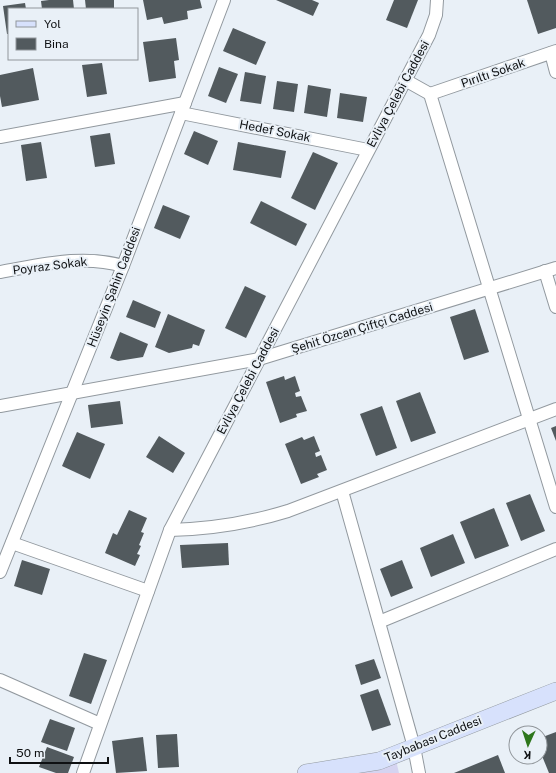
<svg xmlns="http://www.w3.org/2000/svg" width="556" height="773" font-family="'Public Sans',sans-serif">
<style>
.green{fill:#d5d4f1}
.building{fill:#525a5e}
.lines{fill:none;stroke-linecap:round;stroke-linejoin:round}
.street-casing{stroke:#92999f;stroke-width:14}
.secondary-casing{stroke:#92999f;stroke-width:18}
.street{stroke:#fff;stroke-width:12}
.secondary{stroke:#d7e1fc;stroke-width:17}
.labels{text-anchor:middle;stroke-width:4;stroke-linejoin:round;paint-order:stroke}
.street-label{font-size:12px;fill:#0e1012;stroke:#e9f0f7}
</style>
<rect width="100%" height="100%" fill="#e9f0f7"/>
<path class="green" d="M395,756L399,773H330Z"/>
<g class="building">
<path d="M49,0H73L74,9H42L41,1Z"/>
<path d="M85,0H114V9H86Z"/>
<path d="M143,0H200L202,8L187,11L188,19L164,24L162,17L147,20Z"/>
<path d="M276,0H312L319,3L313,16Z"/>
<path d="M394,0H418L407,28L386,20Z"/>
<path d="M527,0H556V28L538,34Z"/>
<path d="M25,3L26,9H9V34H7L3,6Z"/>
<path d="M233,28L266,42L256,65L223,51Z"/>
<path d="M176,38L179,60L174,61L176,78L149,82L143,42Z"/>
<path d="M102,63L107,94L87,97L82,65Z"/>
<path d="M219,67L238,74L226,103L208,96Z"/>
<path d="M33,68L39,100L2,107L0,96V75Z"/>
<path d="M245,72L266,76L261,104L240,101Z"/>
<path d="M277,81L298,84L294,112L273,109Z"/>
<path d="M308,85L331,89L327,117L304,113Z"/>
<path d="M340,93L367,97L363,122L337,118Z"/>
<path d="M194,131L218,141L208,165L184,154Z"/>
<path d="M110,133L115,164L95,167L90,136Z"/>
<path d="M41,142L47,178L26,181L21,145Z"/>
<path d="M238,142L286,151L281,178L233,170Z"/>
<path d="M313,152L338,163L315,210L291,198Z"/>
<path d="M261,201L307,224L296,246L250,223Z"/>
<path d="M163,205L190,216L180,239L154,228Z"/>
<path d="M245,286L266,296L246,338L225,328Z"/>
<path d="M133,300L161,312L155,328L126,317Z"/>
<path d="M475,309L489,352L464,360L450,317Z"/>
<path d="M168,314L205,330L199,346L193,344L192,348L169,353L155,347Z"/>
<path d="M120,332L148,344L143,357L118,361L110,358Z"/>
<path d="M284,376L285,380L295,376L300,391L295,393L296,397L301,396L307,411L296,414L297,417L280,423L266,382Z"/>
<path d="M420,392L436,433L411,442L396,401Z"/>
<path d="M120,401L123,424L91,428L88,405Z"/>
<path d="M382,406L397,448L376,456L360,414Z"/>
<path d="M556,426V441L551,428Z"/>
<path d="M77,432L105,444L90,479L62,466Z"/>
<path d="M159,436L185,453L173,473L146,457Z"/>
<path d="M314,436L320,451L315,453L316,457L321,455L327,470L317,474L319,477L301,484L285,444L302,437L304,440Z"/>
<path d="M530,494L545,531L521,541L506,503Z"/>
<path d="M494,508L509,546L475,559L460,522Z"/>
<path d="M129,510L147,518L141,532L144,533L139,545L141,546L137,554L140,555L135,566L105,553L113,533L117,535Z"/>
<path d="M453,534L465,563L431,577L420,548Z"/>
<path d="M228,543L229,565L182,568L180,545Z"/>
<path d="M22,560L50,569L42,595L14,586Z"/>
<path d="M402,560L413,588L391,597L380,569Z"/>
<path d="M84,653L107,660L91,704L69,696Z"/>
<path d="M374,659L381,678L361,685L355,665Z"/>
<path d="M378,689L391,725L372,731L360,695Z"/>
<path d="M50,719L75,728L67,751L41,742Z"/>
<path d="M556,732V773H549L540,751V738Z"/>
<path d="M177,734L179,767L158,768L156,735Z"/>
<path d="M143,737L147,771L116,773L112,741Z"/>
<path d="M47,747L74,757L68,773H56L39,767Z"/>
<path d="M498,755L505,773H454Z"/>
</g>
<g class="lines">
<g class="street-casing">
<g id="street">
<path d="M551,53L556,72"/>
<path d="M405,80L430,94L556,507"/>
<path d="M430,94L556,51"/>
<path d="M181,113L368,150"/>
<path d="M0,137L185,103"/>
<path d="M545,271L556,307"/>
<path d="M0,272C41,265 82,254 123,266"/>
<path d="M0,406L259,359L556,268"/>
<path d="M342,491L414,747L419,773"/>
<path d="M170,530C211,529 249,523 288,511L556,409"/>
<path d="M12,543L148,591"/>
<path d="M0,572L123,266L224,0"/>
<path d="M379,622L556,549"/>
<path d="M0,680L100,724"/>
<path d="M83,773L170,530L429,35L436,15L437,0"/>
</g>
</g>
<g class="secondary-casing">
<path id="secondary" d="M306,773L379,761L556,691"/>
</g>
<use href="#street" class="street"/>
<use href="#secondary" class="secondary"/>
</g>
<g class="labels">
<g class="street-label">
<text transform="translate(493 73) rotate(-19)" y="4">Pırıltı Sokak</text>
<text transform="translate(398 94) rotate(-62)" y="4">Evliya Çelebi Caddesi</text>
<text transform="translate(275 131) rotate(11)" y="4">Hedef Sokak</text>
<text transform="translate(50 266) rotate(-7)" y="4">Poyraz Sokak</text>
<text transform="translate(114 287) rotate(-69)" y="4">Hüseyin Şahin Caddesi</text>
<text transform="translate(362 328) rotate(-17)" y="4">Şehit Özcan Çiftçi Caddesi</text>
<text transform="translate(248 381) rotate(-62)" y="4">Evliya Çelebi Caddesi</text>
<text transform="translate(433 739) rotate(-22)" y="4">Taybabası Caddesi</text>
</g>
</g>
<rect x="8" y="8" width="130" height="52" fill="#e9f0f7" stroke="#91969b"/>
<rect x="16" y="21" width="20" height="6" fill="#d7e1fc" stroke="#91969b"/>
<text x="44" y="28" font-size="12" fill="#0e1012">Yol</text>
<rect x="16" y="38" width="20" height="12" fill="#525a5e" stroke="#91969b"/>
<text x="44" y="48" font-size="12" fill="#0e1012">Bina</text>
<g transform="translate(528 745) rotate(183)"><circle r="19" fill="#e9f0f7" stroke="#91969b"/>
<path d="M0-3L7 15L0 10L-7 15Z" fill="#2d761b"/>
<text y="-6" font-size="11" font-weight="bold" text-anchor="middle" fill="#0e1012">K</text>
</g>
<path d="M10 757v6h98v-6" fill="none" stroke="#0e1012" stroke-width="2"/>
<text x="16" y="757" font-size="12" fill="#0e1012" stroke="#e9f0f7" stroke-width="3" paint-order="stroke">50 m</text>
</svg>
